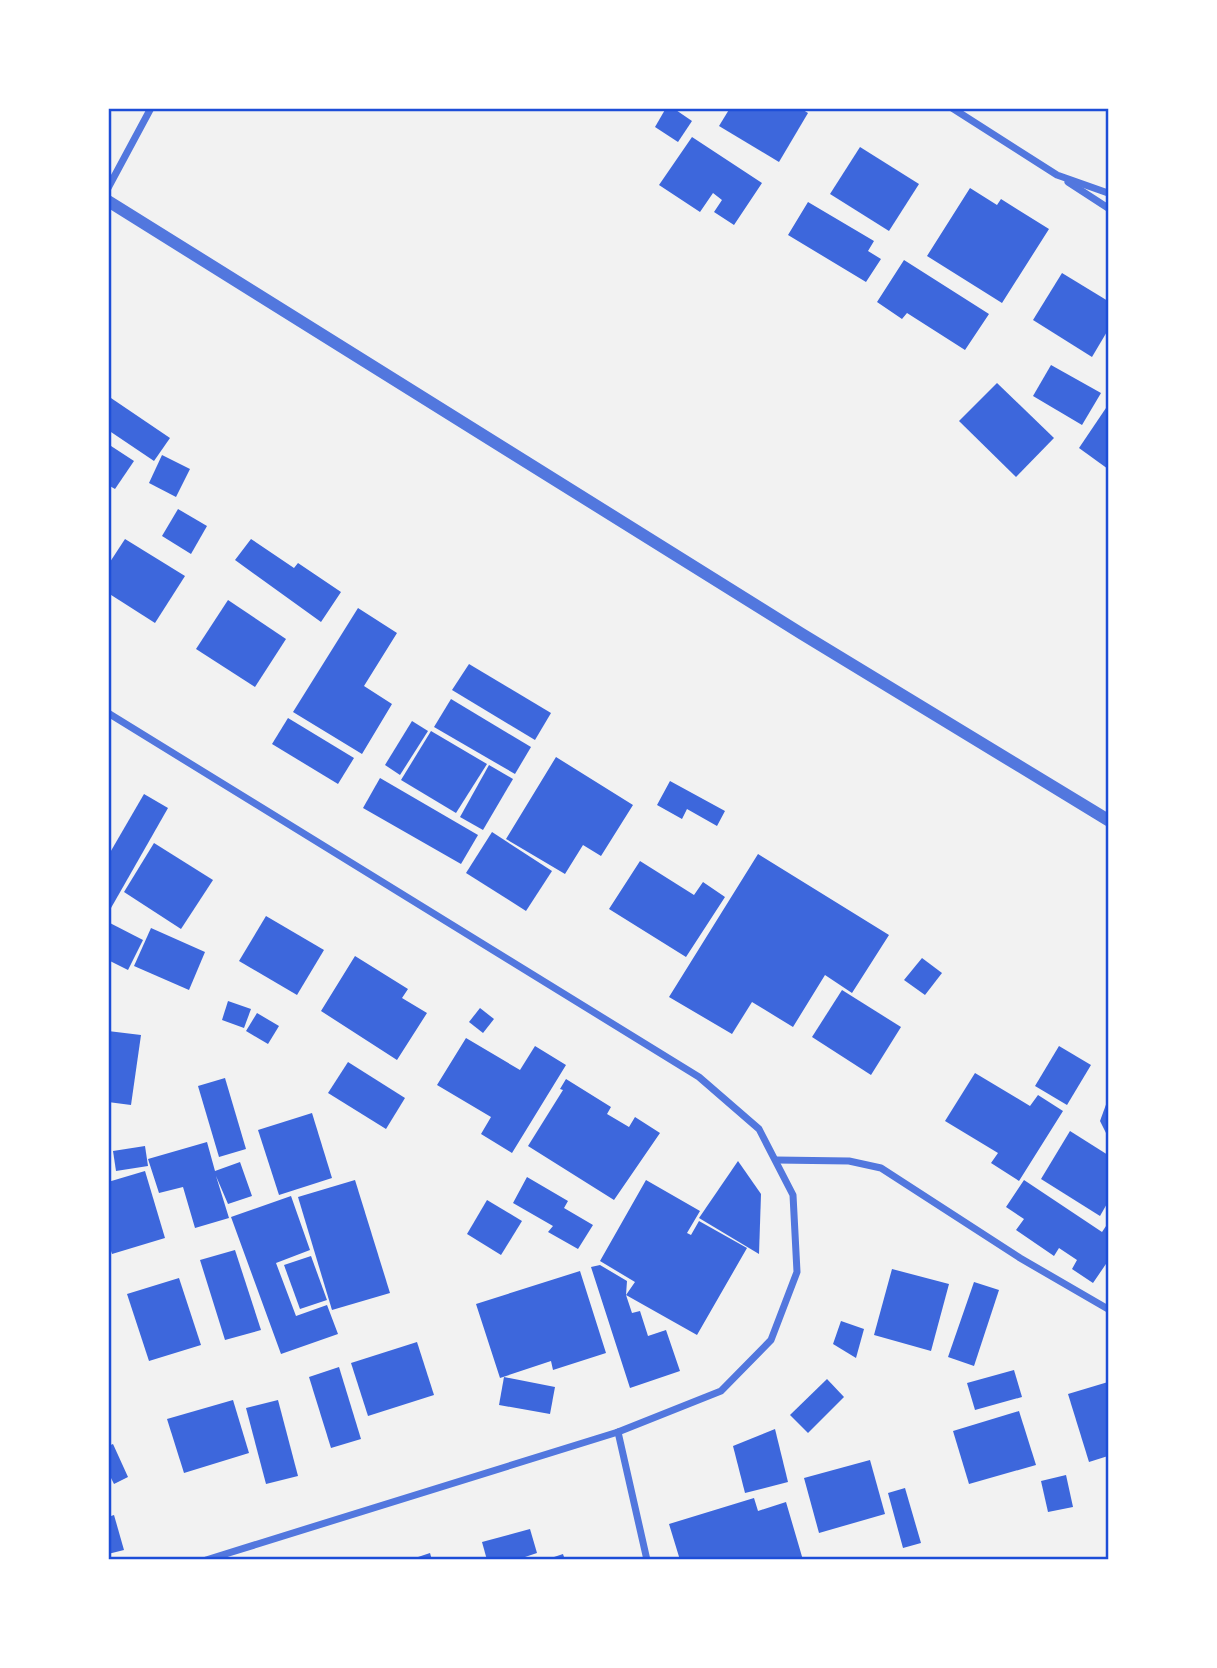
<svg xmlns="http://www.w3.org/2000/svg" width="1217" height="1668" font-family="'Source Serif 4',serif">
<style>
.building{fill:#3d67dc}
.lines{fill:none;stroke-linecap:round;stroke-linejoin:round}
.minor{stroke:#5277de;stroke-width:7}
.tertiary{stroke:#5277de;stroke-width:12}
.neatline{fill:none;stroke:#1d4ed8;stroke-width:2.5}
</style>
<rect width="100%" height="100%" fill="#f2f2f2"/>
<g class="building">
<path d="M666,108H673L692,121L678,142L655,127Z"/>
<path d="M730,108H800L808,113L779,162L719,126Z"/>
<path d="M692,137L762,183L734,225L714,212L722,200L713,193L700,212L659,185Z"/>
<path d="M860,147L919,184L889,231L830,194Z"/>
<path d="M970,188L997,205L1001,199L1049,229L1002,303L927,256Z"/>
<path d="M808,202L874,241L868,251L881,259L866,282L788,235Z"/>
<path d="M904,260L989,314L965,350L907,313L902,319L877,302Z"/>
<path d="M1062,273L1108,301V330L1092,357L1033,320Z"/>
<path d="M1051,365L1101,393L1082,425L1033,396Z"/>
<path d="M997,383L1054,438L1016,477L959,421Z"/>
<path d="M108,396L170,438L154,461L108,430Z"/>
<path d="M1108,405V469L1079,448Z"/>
<path d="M108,444L134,461L115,489L108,485Z"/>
<path d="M162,455L190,469L176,497L149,483Z"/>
<path d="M178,509L207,526L191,554L162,536Z"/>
<path d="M125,539L185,576L155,623L108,593V565Z"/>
<path d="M251,539L294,568L298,563L341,592L321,622L235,560Z"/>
<path d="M228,600L286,639L255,687L196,649Z"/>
<path d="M358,608L397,633L364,686L392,704L362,754L293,712Z"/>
<path d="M469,664L551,713L535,740L452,690Z"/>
<path d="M451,699L531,747L515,774L434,727Z"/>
<path d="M288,718L354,758L338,784L272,744Z"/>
<path d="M412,721L428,731L400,775L385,765Z"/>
<path d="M431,731L487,764L456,813L401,780Z"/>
<path d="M556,757L633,805L601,856L583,845L565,874L506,839Z"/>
<path d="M489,765L513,779L483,830L460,817Z"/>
<path d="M380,778L478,835L461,864L363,808Z"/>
<path d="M670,781L725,811L717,826L687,809L682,819L657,805Z"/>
<path d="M144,794L168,808L111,908L108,856Z"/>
<path d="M492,832L552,871L526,911L466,873Z"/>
<path d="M154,843L213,880L181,929L124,892Z"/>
<path d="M758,854L889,935L852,993L825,975L793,1027L752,1002L732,1034L669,997Z"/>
<path d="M640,861L694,895L703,882L725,897L686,957L609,909Z"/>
<path d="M266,916L324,950L297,995L239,961Z"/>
<path d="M108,922L143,940L128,970L108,960Z"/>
<path d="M151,928L205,952L189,990L134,966Z"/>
<path d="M355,956L408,989L402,998L427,1013L397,1060L321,1011Z"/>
<path d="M922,958L942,973L925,995L904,980Z"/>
<path d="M842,990L901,1027L871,1075L812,1037Z"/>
<path d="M228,1001L251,1009L244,1028L222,1020Z"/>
<path d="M480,1008L494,1019L483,1033L469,1022Z"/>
<path d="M257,1013L279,1026L268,1044L246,1031Z"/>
<path d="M108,1031L141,1035L131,1105L108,1102Z"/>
<path d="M466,1038L520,1070L535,1046L566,1065L512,1153L481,1134L491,1117L437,1085Z"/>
<path d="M1059,1046L1091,1065L1067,1105L1035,1086Z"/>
<path d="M348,1062L405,1098L386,1129L328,1093Z"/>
<path d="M975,1073L1030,1106L1038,1095L1063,1111L1019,1181L991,1163L998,1153L945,1121Z"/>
<path d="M225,1078L246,1149L219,1157L198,1086Z"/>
<path d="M566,1079L611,1107L607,1114L629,1127L635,1117L660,1133L614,1200L528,1146L563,1090L560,1089Z"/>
<path d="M1108,1099V1137L1100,1121Z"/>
<path d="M312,1113L332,1178L279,1195L258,1130Z"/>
<path d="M1070,1131L1108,1155V1202L1100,1216L1041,1179Z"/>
<path d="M207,1142L215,1171L240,1162L252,1196L228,1204L216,1176L229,1218L195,1228L183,1187L159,1193L148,1159Z"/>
<path d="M145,1146L148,1166L116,1171L113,1151Z"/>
<path d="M738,1161L761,1194L759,1254L699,1218Z"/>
<path d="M145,1171L165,1238L112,1254L108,1242V1182Z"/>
<path d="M527,1177L568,1201L564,1208L593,1225L578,1249L548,1232L553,1226L513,1203Z"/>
<path d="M355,1180L390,1293L332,1310L298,1197Z"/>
<path d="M646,1180L700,1211L687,1233L691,1235L699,1221L747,1248L697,1335L626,1295L632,1313L640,1311L648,1336L666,1330L680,1371L630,1388L591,1267L600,1265L627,1281L626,1295L635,1282L600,1261Z"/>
<path d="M1024,1180L1102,1232L1108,1223V1261L1093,1283L1072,1269L1077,1260L1059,1248L1054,1256L1016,1230L1024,1219L1006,1207Z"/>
<path d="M291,1196L310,1250L276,1263L296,1316L327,1305L338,1334L281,1354L231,1217Z"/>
<path d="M487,1200L522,1221L501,1255L467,1234Z"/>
<path d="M235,1250L261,1330L225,1340L200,1260Z"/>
<path d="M311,1256L327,1300L300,1309L284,1265Z"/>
<path d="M892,1269L949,1284L931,1351L874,1335Z"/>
<path d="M580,1271L606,1353L553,1370L551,1361L500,1378L476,1304Z"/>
<path d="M179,1278L201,1345L149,1361L127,1294Z"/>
<path d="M974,1282L999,1290L974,1366L948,1357Z"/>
<path d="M841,1321L864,1329L856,1358L833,1344Z"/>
<path d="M417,1342L434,1395L368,1416L351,1363Z"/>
<path d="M339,1367L361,1439L331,1448L309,1377Z"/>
<path d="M1014,1370L1022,1397L975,1410L967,1383Z"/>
<path d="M504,1377L555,1387L550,1414L499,1405Z"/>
<path d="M827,1379L844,1397L808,1433L790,1415Z"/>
<path d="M1108,1382V1456L1089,1462L1068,1394Z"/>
<path d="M233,1400L249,1453L184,1473L167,1419Z"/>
<path d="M278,1400L298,1476L266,1484L246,1408Z"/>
<path d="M1019,1411L1036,1465L969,1484L953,1431Z"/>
<path d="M775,1429L788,1482L745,1493L733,1446Z"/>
<path d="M113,1444L128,1477L114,1484L108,1472V1446Z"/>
<path d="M870,1460L885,1514L819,1533L804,1478Z"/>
<path d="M1066,1475L1073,1507L1048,1512L1041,1481Z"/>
<path d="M905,1488L921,1543L903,1548L888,1493Z"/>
<path d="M754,1498L758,1511L786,1502L803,1560H680L669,1524Z"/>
<path d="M114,1515L124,1550L108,1554V1517Z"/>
<path d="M530,1529L537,1553L516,1560H487L482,1542Z"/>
<path d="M430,1553L432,1560H412V1559Z"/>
<path d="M563,1554L565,1560H548V1559Z"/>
</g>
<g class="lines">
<g class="minor">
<path d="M952,108L1057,175L1108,193"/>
<path d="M1068,182L1108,208"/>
<path d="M108,188L151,108"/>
<path d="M108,713L699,1077L759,1129L793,1195L797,1272L771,1340L721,1391L618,1432L206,1560"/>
<path d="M776,1160L849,1161L881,1168L1020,1258L1108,1309"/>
<path d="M618,1432L647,1560"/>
</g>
<path class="tertiary" d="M108,201L802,634L1108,820"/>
</g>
<rect width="1217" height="1668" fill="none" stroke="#ffffff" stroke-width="220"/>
<rect x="110" y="110" width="997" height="1448" class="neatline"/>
</svg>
